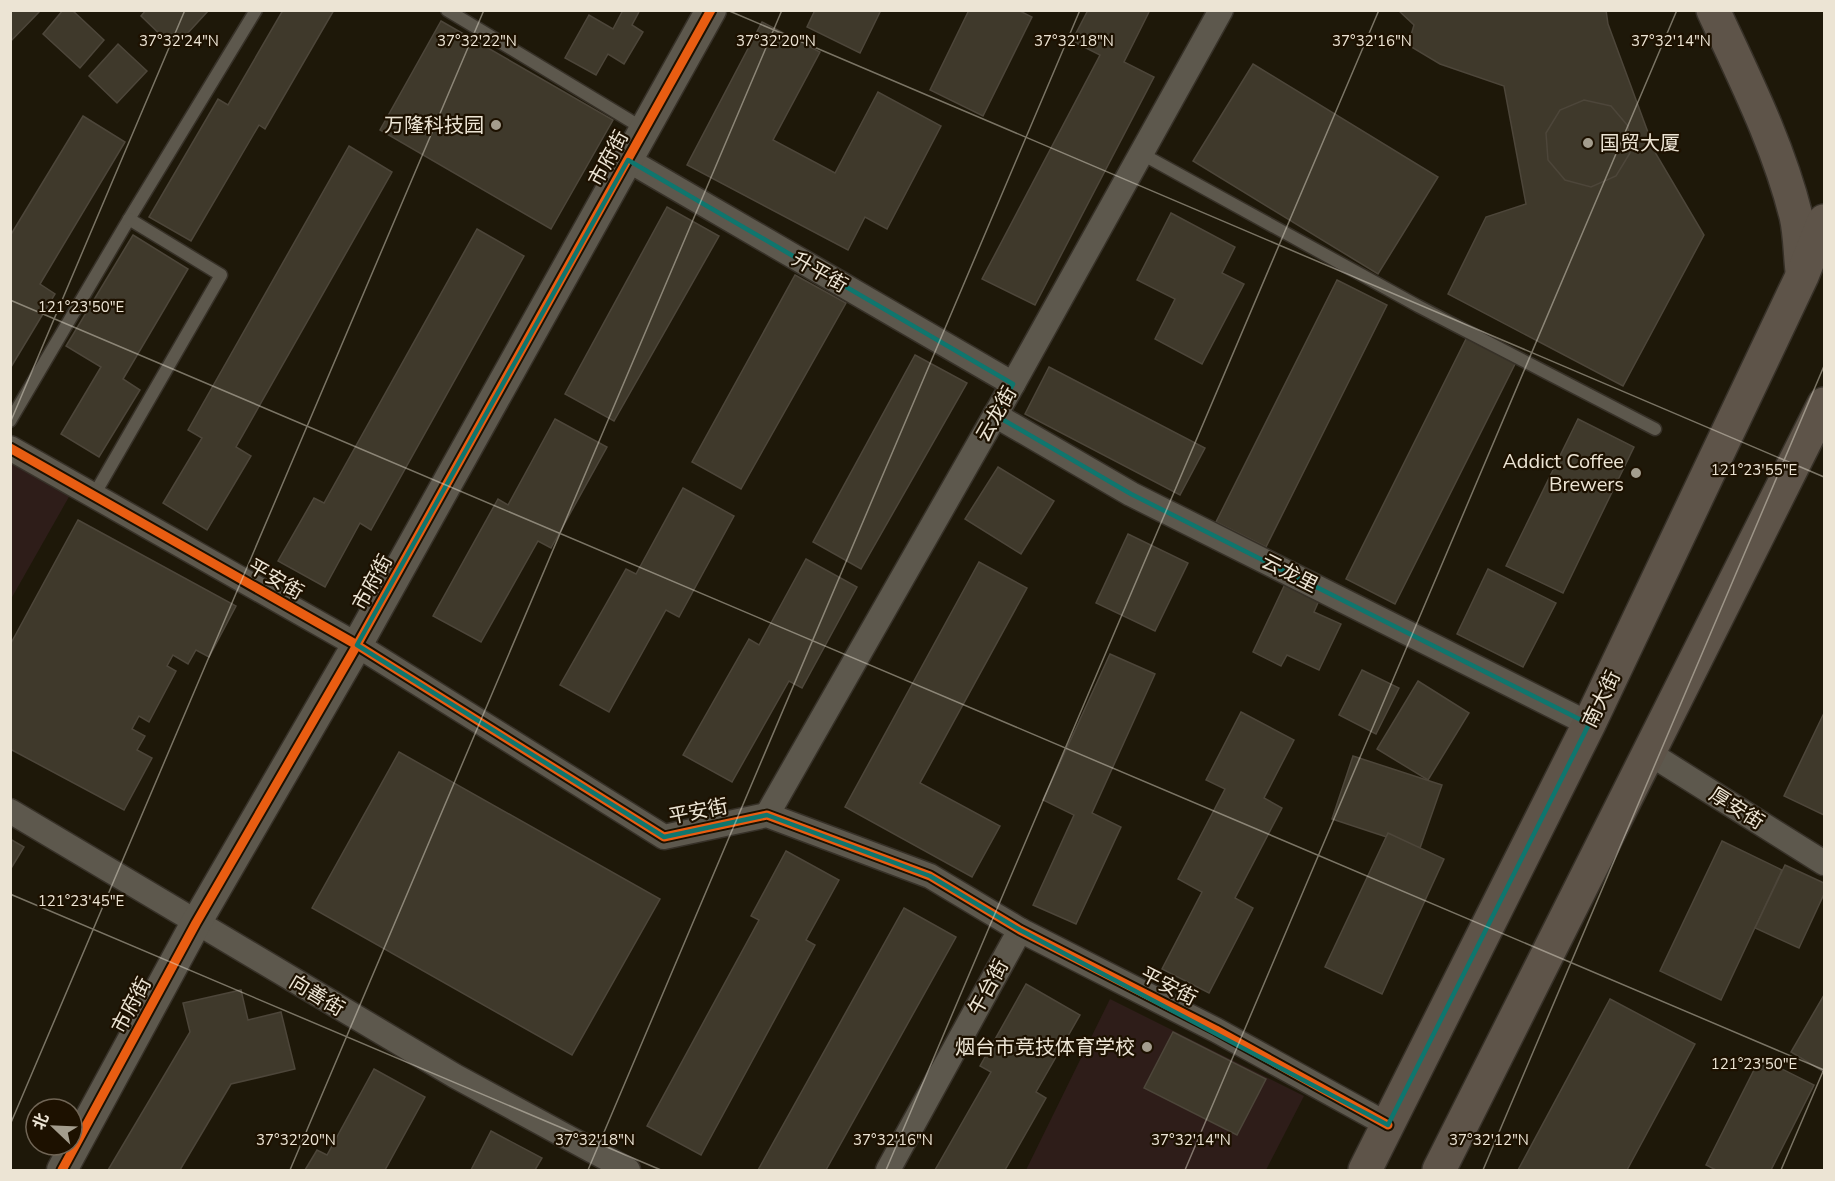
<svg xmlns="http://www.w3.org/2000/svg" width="1835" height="1181" font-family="'Nunito Sans','Noto Sans SC',sans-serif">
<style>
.education{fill:#2e1d19}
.building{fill:#3f392b;stroke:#4d463a;stroke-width:1.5}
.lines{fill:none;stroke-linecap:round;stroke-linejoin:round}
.service-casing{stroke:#373128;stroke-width:15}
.minor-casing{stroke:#373128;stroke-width:27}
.tertiary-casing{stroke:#373128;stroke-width:33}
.primary-casing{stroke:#373128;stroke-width:36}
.service{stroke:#5d584d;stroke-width:12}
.minor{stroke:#5d584d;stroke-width:24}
.tertiary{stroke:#5d584d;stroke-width:30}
.primary{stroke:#5e5449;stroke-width:33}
.cycleway-casing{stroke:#1d1100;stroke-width:13}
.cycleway{stroke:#e95d12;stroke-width:9}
.marked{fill:none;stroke:#0f766e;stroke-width:4.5;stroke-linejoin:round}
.ticks{fill:none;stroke:#ece4d4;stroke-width:1.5;stroke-opacity:0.45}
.poi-dot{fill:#a49d8d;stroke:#1d1100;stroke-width:2}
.labels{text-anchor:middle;stroke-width:4.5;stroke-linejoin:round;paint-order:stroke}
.poi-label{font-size:20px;fill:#ece4d4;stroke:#1d1100;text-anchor:end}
.street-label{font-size:20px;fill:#ece4d4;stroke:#1d1100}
.ticks-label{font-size:15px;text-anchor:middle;fill:#ece4d4;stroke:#1d1100;stroke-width:4.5;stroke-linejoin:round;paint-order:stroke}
</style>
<rect width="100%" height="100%" fill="#1e1809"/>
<g class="education">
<path d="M11,461L70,495L11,599Z"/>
<path d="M1110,999L1304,1096L1266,1170H1026Z"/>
</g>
<g class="building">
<path d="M10,10H41L10,42Z"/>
<path d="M63,10H72L104,40L80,68L43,34Z"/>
<path d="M146,10H209L174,48L141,16Z"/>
<path d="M283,10H334L265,129L259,125L191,241L149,217L218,99L228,105Z"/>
<path d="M623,10H640L632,25L643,32L624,64L608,54L596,75L565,58L589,15L613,29Z"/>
<path d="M815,10H881L860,53L807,27Z"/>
<path d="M969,10H1018L1032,17L983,116L930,90Z"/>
<path d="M1088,10H1150L1124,62L1154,77L1035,305L982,279L1100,55L1072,41Z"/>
<path d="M1398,10H1606L1608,24L1656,154L1704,235L1623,386L1448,294L1486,217L1526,204L1504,86L1440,64L1408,45L1414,25Z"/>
<path d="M441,21L613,120L551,229L380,130Z"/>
<path d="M762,22L820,52L773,140L835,173L878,92L941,126L887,229L865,217L848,250L687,165Z"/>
<path d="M118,44L147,71L117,103L89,76Z"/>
<path d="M1253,64L1438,177L1378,274L1193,161Z"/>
<path d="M1584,100L1611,106L1628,126L1630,153L1616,176L1591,187L1565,180L1548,160L1546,133L1560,110Z"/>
<path d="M83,116L125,142L40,284L55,294L11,367L10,236Z"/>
<path d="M349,146L392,172L236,447L251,456L207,530L163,503L202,438L188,430Z"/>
<path d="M667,207L719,236L614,421L565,394Z"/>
<path d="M1171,213L1235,247L1222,273L1244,284L1202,364L1155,339L1175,299L1137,280Z"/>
<path d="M477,229L524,256L371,530L360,523L325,587L278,561L314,498L324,503Z"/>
<path d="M133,235L188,269L123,379L140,390L99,457L61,434L101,367L66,346Z"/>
<path d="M795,275L846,303L741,489L692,462Z"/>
<path d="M1337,280L1387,305L1266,547L1216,522Z"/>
<path d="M1467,337L1516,362L1395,604L1346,579Z"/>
<path d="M915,355L967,383L861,569L813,542Z"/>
<path d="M1049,367L1205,448L1180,495L1025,414Z"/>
<path d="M555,419L607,447L551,548L538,541L481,642L433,616L498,499L508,505Z"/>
<path d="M1578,419L1634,447L1563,593L1506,566Z"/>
<path d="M998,467L1054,501L1021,554L965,519Z"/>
<path d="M683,488L734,516L679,617L666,610L609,712L560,685L626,569L636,574Z"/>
<path d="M78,520L236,606L209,657L196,650L188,664L173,655L167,666L176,671L149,722L139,716L132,729L145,736L137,750L152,758L124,810L10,749V645Z"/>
<path d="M1128,534L1188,563L1155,631L1096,603Z"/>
<path d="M806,559L857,587L802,688L789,681L732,782L683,755L749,639L759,645Z"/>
<path d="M979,562L1027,588L920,783L1000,826L972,877L845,807Z"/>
<path d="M1488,569L1556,603L1523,667L1457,634Z"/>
<path d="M1286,582L1320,598L1314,612L1341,624L1319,670L1287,655L1281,666L1253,652Z"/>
<path d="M1110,654L1155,674L1092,813L1121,827L1076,924L1033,905L1074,815L1043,800Z"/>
<path d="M1362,670L1399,688L1376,734L1339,715Z"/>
<path d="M1418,681L1469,713L1428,780L1377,749Z"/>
<path d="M1241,712L1294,740L1264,798L1282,808L1235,898L1253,908L1209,993L1162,969L1202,892L1178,879L1225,789L1206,780Z"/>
<path d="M1824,713V815L1784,796Z"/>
<path d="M399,752L660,899L572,1055L312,908Z"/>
<path d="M1353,756L1442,785L1420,848L1332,819Z"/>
<path d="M1388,833L1444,859L1382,994L1325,967Z"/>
<path d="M10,839L24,847L10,870Z"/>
<path d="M1722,841L1782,870L1721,1000L1660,971Z"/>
<path d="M786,851L839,880L806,940L815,945L701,1155L647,1126L759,920L751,916Z"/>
<path d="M1785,865L1824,883V894L1799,948L1755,928Z"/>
<path d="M904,908L956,937L826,1170H758Z"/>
<path d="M1026,984L1080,1015L1036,1092L1046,1098L1005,1170H935L991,1072L980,1066Z"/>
<path d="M241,990L248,1020L281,1012L295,1069L231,1084L180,1170H108L190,1032L183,1003Z"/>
<path d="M1824,995V1072L1791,1052Z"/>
<path d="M1610,999L1695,1044L1627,1170H1518Z"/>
<path d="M1173,1032L1266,1079L1237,1135L1144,1088Z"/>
<path d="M1760,1058L1814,1085L1771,1170H1716L1706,1165Z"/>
<path d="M374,1069L425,1097L385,1170H305L317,1150L327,1155Z"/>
<path d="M491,1131L542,1158L535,1170H471Z"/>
</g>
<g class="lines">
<g class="service-casing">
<g id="service">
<path d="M447,10L644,129"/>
<path d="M1142,154L1418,306L1655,429"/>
<path d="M10,421L129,219L256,10"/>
<path d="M94,495L221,275L129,219"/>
</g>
</g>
<g class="minor-casing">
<g id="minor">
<path d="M628,160L1013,384"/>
<path d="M995,415L1131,494L1589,724"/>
<path d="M10,448L357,645L664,837L767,815L930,876L1020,930L1216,1030L1388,1125"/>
<path d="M1649,753L1824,863"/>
<path d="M10,811L455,1076L628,1170"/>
<path d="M767,815L1013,384L1221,10"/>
<path d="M888,1170L1020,930"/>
</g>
</g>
<g class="tertiary-casing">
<path id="tertiary" d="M62,1170L196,923L357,645L711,10"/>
</g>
<g class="primary-casing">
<g id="primary">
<path d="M1713,10C1744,77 1778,144 1796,216C1800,233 1800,253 1802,271"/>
<path d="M1365,1170L1589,724L1802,276L1824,221"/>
<path d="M1439,1170L1824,404"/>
</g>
</g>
<use href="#service" class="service"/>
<use href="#minor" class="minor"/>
<use href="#tertiary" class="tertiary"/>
<use href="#primary" class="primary"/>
<g class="cycleway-casing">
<g id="cycleway">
<path d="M10,448L357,645L664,837L767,815L930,876L1020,930L1216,1030L1388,1125"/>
<path d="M62,1170L196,923L357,645L711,10"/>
</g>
</g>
<use href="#cycleway" class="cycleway"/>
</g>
<path class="marked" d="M628,160L1013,384L995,415L1131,494L1589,724L1388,1125L1020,930L930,876L767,815L664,837L357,645Z"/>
<path class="ticks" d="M727,10L1824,477M10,300L1824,1070M10,423L185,10M10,894L661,1170M10,1125L484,10M290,1170L782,10M588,1170L1080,10M886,1170L1379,10M1185,1170L1677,10M1483,1170L1824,366M1781,1170L1824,1069"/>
<g class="poi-dot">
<circle cx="496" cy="125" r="6"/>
<circle cx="1588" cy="143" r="6"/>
<circle cx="1636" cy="473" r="6"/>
<circle cx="1147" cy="1047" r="6"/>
</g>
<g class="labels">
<g class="poi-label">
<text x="484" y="132">万隆科技园</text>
<text x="1600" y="150" text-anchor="start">国贸大厦</text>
<text x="1624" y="468">Addict Coffee<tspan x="1624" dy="23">Brewers</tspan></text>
<text x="1135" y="1054">烟台市竞技体育学校</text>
</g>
<g class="street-label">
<text transform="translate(608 158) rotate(-61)" y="7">市府街</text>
<text transform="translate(820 272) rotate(30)" y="7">升平街</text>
<text transform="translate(996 414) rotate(-60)" y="7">云龙街</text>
<text transform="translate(1290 573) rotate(27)" y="7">云龙里</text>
<text transform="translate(276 579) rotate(30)" y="7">平安街</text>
<text transform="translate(372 582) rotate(-61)" y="7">市府街</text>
<text transform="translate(1601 699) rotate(-64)" y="7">南大街</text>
<text transform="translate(1737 808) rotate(32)" y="7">厚安街</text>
<text transform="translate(698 811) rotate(-11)" y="7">平安街</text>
<text transform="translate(1169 986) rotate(27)" y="7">平安街</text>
<text transform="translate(988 987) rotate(-61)" y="7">午台街</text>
<text transform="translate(317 995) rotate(31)" y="7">向善街</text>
<text transform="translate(131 1005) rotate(-62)" y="7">市府街</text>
</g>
</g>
<g class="ticks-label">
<text x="477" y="46">37°32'22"N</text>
<text x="1074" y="46">37°32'18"N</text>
<text x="1372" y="46">37°32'16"N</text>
<text x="1671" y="46">37°32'14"N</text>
<text x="179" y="46">37°32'24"N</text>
<text x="776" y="46">37°32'20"N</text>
<text x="81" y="312">121°23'50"E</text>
<text x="1754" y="475">121°23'55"E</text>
<text x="81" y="906">121°23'45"E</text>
<text x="1754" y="1069">121°23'50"E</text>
<text x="296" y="1145">37°32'20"N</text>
<text x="595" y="1145">37°32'18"N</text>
<text x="893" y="1145">37°32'16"N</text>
<text x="1191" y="1145">37°32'14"N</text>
<text x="1489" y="1145">37°32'12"N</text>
</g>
<rect width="1835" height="1181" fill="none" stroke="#ece4d4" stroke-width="24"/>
<g transform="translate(54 1127) rotate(293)"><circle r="28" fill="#1d1100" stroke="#706555" stroke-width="1.5"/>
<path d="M0-4.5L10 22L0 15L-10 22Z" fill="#a49d8d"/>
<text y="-9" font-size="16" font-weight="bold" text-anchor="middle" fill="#ece4d4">北</text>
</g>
</svg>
